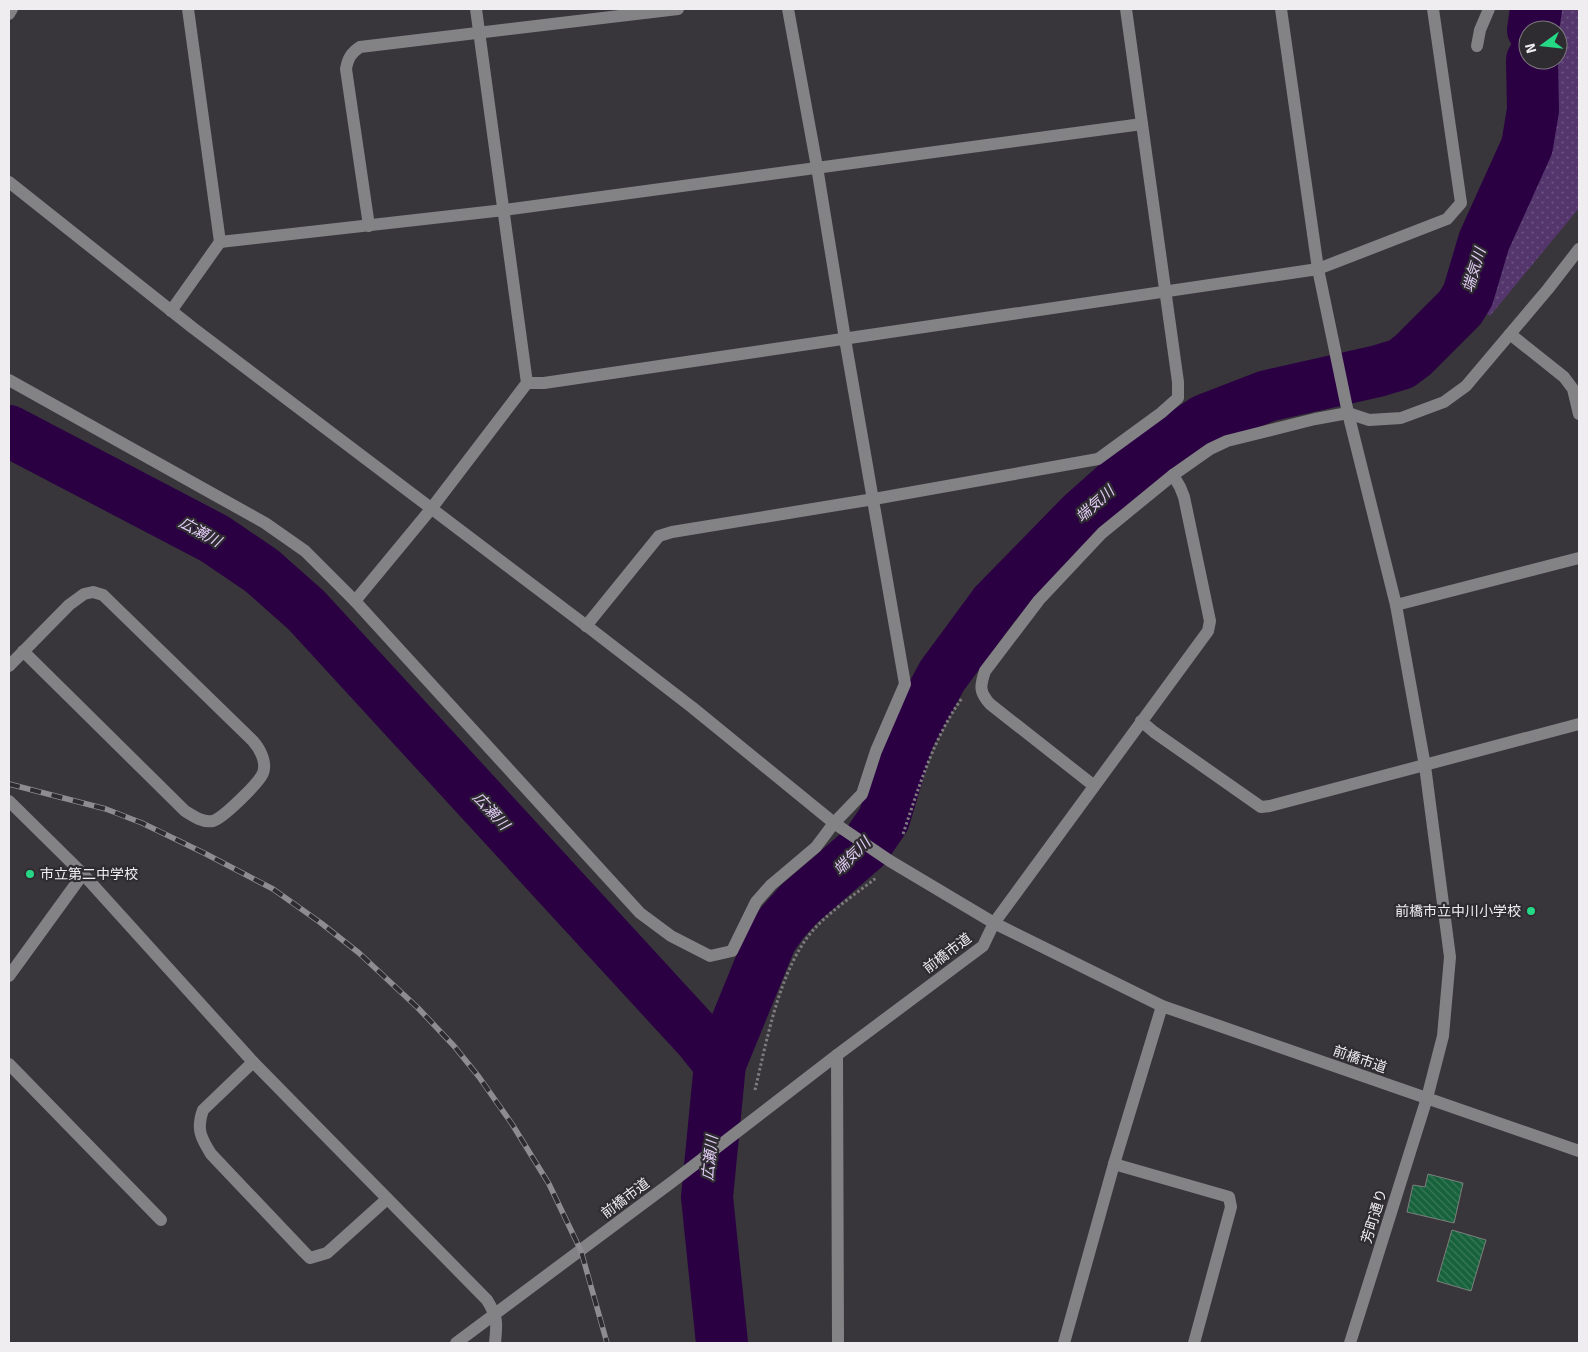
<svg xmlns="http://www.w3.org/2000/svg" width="1588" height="1352" font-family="Signika,'Noto Sans JP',sans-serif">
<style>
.park{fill:url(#park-dots)}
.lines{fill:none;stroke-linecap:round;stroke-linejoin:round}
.river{stroke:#2a0043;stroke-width:52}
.building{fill:url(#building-back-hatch);stroke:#7b817d}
.path{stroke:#7f7c80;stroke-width:3;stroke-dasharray:2.5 2.5;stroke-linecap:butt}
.minor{stroke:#838285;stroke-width:12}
.rail-casing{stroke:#8e8c90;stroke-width:5.5}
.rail{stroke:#2f2c31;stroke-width:4;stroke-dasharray:11;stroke-linecap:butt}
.poi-dot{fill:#25d886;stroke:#2f2c31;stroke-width:2}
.labels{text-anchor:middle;stroke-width:4.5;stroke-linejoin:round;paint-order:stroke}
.poi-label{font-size:14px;fill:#efedf0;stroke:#2f2c31;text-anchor:start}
.street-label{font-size:14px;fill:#efedf0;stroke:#2f2c31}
.water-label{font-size:15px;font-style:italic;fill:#e4cff8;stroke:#2f2c31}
</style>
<defs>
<pattern id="park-dots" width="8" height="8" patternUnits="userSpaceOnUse" patternTransform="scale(1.25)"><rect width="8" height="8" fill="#54366d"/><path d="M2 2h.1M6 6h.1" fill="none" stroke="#6d5382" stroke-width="1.8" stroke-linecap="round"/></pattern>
<pattern id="building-back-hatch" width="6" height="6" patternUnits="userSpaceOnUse" patternTransform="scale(1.25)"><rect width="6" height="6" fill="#17623c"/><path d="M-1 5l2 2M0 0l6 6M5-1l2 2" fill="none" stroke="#397958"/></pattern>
</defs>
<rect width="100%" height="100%" fill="#39363b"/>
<path class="park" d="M1556,9H1579V208L1490,316L1479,306L1541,141L1548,60H1558V30H1552Z"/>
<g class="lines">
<g class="river">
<path d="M1533,30L1536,9"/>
<path d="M9,431L215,539L262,571L306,610L700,1039L720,1064L707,1197L722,1343"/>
<path d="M720,1064L771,939L782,923L799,904L865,847L884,819L908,739L942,676L995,604L1082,515L1118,483L1172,442L1205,420L1267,396L1378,371L1401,364L1413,355L1460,308L1468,295L1484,241L1527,146L1533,110L1532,60"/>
</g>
</g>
<g class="building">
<path d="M1428,1174L1463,1183L1454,1223L1407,1212L1413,1185L1425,1187Z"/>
<path d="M1452,1230L1486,1240L1471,1291L1437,1281Z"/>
</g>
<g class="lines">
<g class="path">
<path d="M903,834C919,787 933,739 962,698"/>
<path d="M755,1090C767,1040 780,965 816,927C833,909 857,893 876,878"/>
</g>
<g class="minor">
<path d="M188,9L220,242L504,210L1142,124"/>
<path d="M1281,9L1318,269L1348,413L1396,605L1425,766L1450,957L1443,1036L1427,1098L1350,1343"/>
<path d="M9,14L12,9"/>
<path d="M1477,46L1480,30L1489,9"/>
<path d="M9,182L193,328L592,630L693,708L834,823L890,861L994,923L1162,1006L1579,1151"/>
<path d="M369,226L346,69C348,58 351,53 360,47L678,9"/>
<path d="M171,311L220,242"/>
<path d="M1510,334L1564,377L1573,389L1579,414"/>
<path d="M9,380L265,523L305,551L355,601L640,913L671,936L710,956L732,951L756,902L771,885L816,847L834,823L862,794L876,751L905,684L845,339L817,167L788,9"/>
<path d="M527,383H544L1318,269L1447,219L1461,203L1433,9"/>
<path d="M355,601L431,509L527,383L476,9"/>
<path d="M1396,605L1579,558"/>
<path d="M586,626L659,536L672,532L874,499L1098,459L1161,413L1178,398V382L1126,9"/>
<path d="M9,666L69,605L84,594L93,592L103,595L253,741C260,749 267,762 263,773C259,783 223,818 213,821C203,823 193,816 185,811L23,651"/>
<path d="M1141,721L1154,732L1261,807L1270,806L1579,724"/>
<path d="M1093,785L990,704C979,692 980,686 985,671L1039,600L1102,533L1173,475L1210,449L1227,441L1315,419L1348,413L1369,420L1401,418L1444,402L1466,386L1548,289L1579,249"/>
<path d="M9,801L83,874L253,1062L487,1300C498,1318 497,1323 495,1343"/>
<path d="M9,976L83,874"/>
<path d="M837,1055L838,1343"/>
<path d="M253,1062L203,1110C196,1129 201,1138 211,1154L304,1252L310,1258L327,1253L387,1199"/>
<path d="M9,1064L161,1220"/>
<path d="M1114,1164L1229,1197L1231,1207L1194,1343"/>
<path d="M456,1343L676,1179L837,1055L983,946L994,923L1208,631L1210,621L1184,497L1180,487L1173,475"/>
<path d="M1064,1343L1114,1164L1162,1006"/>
</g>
<g class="rail-casing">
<path id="rail" d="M9,784L106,809L142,823L206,854L273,889L321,923L359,953L418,1008L454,1046L479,1077L512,1124L549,1184L581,1251L607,1343"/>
</g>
<use href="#rail" class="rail"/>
</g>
<g class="poi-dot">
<circle cx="30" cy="874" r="5"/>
<circle cx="1531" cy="911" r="5"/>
</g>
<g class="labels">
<g class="poi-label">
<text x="40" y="879">市立第二中学校</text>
<text x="1521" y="916" text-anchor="end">前橋市立中川小学校</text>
</g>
<g class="street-label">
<text transform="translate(947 953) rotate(-37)" y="5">前橋市道</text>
<text transform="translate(1360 1059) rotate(19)" y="5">前橋市道</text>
<text transform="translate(625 1198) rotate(-37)" y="5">前橋市道</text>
<text transform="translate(1374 1216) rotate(-73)" y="5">芳町通り</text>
</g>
<g class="water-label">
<text transform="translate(1474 270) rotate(-73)" y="5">端気川</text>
<text transform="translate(1095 504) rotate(-42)" y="5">端気川</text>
<text transform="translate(200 532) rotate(29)" y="5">広瀬川</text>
<text transform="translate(491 811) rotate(47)" y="5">広瀬川</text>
<text transform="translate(852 856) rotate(-45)" y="5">端気川</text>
<text transform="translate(710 1158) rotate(-84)" y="5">広瀬川</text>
</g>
</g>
<rect width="1588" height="1352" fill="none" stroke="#efedf0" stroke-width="20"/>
<g transform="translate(1543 45) rotate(255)"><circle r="24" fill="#2f2c31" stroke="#7c797d"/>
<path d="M0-4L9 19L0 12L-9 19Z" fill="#25d886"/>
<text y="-8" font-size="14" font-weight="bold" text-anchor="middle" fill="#efedf0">N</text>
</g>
</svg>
